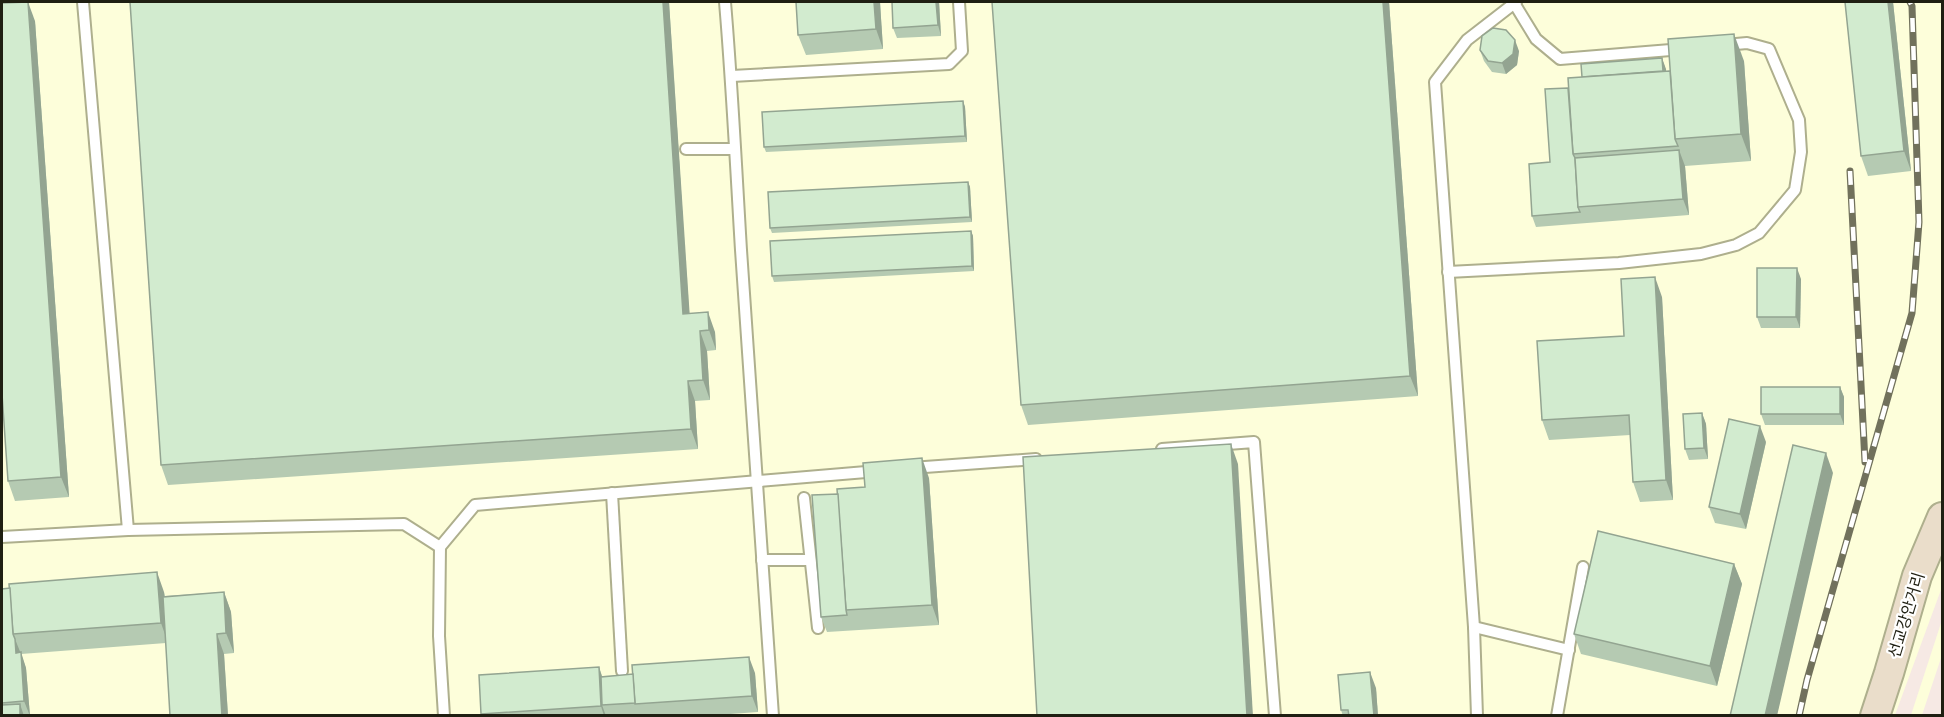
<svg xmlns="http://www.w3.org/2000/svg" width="1944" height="717" font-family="Poppins,'Noto Sans KR',sans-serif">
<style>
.green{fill:#f6e9e4}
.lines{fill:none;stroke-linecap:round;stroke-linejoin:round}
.service-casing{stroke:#aeaf8d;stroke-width:14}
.secondary-casing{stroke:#aeaf8d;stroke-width:32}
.service{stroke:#fff;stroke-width:10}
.secondary{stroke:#eaddca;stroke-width:28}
.rail-casing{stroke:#71715c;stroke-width:7}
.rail{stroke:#fff;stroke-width:4.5;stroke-dasharray:14;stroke-linecap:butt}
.wall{fill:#b5cab2}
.shaded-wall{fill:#93a491}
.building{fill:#d2ebcf;stroke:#93a491;stroke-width:1.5}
.labels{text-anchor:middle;stroke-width:4.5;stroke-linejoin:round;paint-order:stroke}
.street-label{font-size:16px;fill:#1f1f12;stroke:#fff}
</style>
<rect width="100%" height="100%" fill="#fdfeda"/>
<g class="green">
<path d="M1942,587V620L1911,715H1895Z"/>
<path d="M1942,655V715H1922Z"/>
</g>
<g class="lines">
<g class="service-casing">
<g id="service">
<path d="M83,2L128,530"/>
<path d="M725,2C732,84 736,167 741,250C751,405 762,560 773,716"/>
<path d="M1514,3L1536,39L1560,59L1683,49"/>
<path d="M732,76L949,64L962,51L959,2"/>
<path d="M686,149H734"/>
<path d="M1448,272L1619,263L1701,254L1736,245L1759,233L1795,190L1801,152L1799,120L1769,49L1747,43L1725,45"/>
<path d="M1162,449L1254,442L1275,716"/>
<path d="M911,468L1036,459"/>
<path d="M612,493L622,671"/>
<path d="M804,498L818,628"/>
<path d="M2,537L128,530L404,524L440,547"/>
<path d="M762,560H810"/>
<path d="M1474,627L1569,650"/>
<path d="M444,716L439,636L440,547L475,505L878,471"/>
<path d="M1477,716L1474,627L1435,82L1467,40L1516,2"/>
<path d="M1557,716L1583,567"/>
</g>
</g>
<g class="secondary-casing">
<path id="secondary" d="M1875,716L1889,673L1917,576L1942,517"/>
</g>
<use href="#service" class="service"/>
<use href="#secondary" class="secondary"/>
<g class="rail-casing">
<g id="rail">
<path d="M1850,171L1865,462"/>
<path d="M1799,716L1807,680L1912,313L1919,222L1912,6L1910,2"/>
</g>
</g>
<use href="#rail" class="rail"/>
</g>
<g class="wall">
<path d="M130,2H669L689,314L715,332L716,350L707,351L710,400L695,401L698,449L168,485L161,465Z"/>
<path d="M796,2H880L883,49L806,55L798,35Z"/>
<path d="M939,2L941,36L897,38L893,28Z"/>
<path d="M1389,2L1418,396L1028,425L1021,405Z"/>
<path d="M1845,2H1893L1911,171L1868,176L1861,156Z"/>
<path d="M35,21L69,497L15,501L8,481Z"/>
<path d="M1480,50L1519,51L1517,65L1506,74L1492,72L1484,61Z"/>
<path d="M1662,58L1666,71L1744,61L1751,161L1685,166L1689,215L1536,227L1532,216L1550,162L1582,77Z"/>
<path d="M963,101L965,107L967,142L766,152L764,147Z"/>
<path d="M968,182L970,187L972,222L772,233L770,228Z"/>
<path d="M971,231L973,236L974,271L774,282L772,276Z"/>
<path d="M1801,279L1800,328H1761L1757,317Z"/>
<path d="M1662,297L1673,500L1640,502L1633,482L1630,435L1549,440L1542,420Z"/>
<path d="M1840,387L1844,397V425H1765L1761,414Z"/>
<path d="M1702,413L1706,424L1708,459L1689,460L1685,449Z"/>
<path d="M1766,442L1746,529L1715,523L1709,507Z"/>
<path d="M929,478L939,625L827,632L821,617L838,494L865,487Z"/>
<path d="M1734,564L1742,584L1717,686L1581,654L1574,634Z"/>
<path d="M2,589L164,592L165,596L224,592L231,612L234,653L224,654L228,716H170L166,643L21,654L26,668L30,716H2Z"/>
<path d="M599,667L602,676L755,673L758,712L703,716H639L638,714L616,716H482L481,714Z"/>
<path d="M1376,688L1378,716H1343L1341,710Z"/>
</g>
<g class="shaded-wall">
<path d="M28,2L35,21L69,497L61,477Z"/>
<path d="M663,2H669L691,334L683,314Z"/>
<path d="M874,2H880L883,49L876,29Z"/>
<path d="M936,2H939L941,36L938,25Z"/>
<path d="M1383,2H1389L1418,396L1410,376Z"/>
<path d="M1888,2H1893L1911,171L1904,151Z"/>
<path d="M1734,34L1744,61L1751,161L1741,134Z"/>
<path d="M1515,40L1519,51L1517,65L1506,74L1502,63Z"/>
<path d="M1662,58L1666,69L1668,91L1664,81Z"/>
<path d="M963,101L965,107L967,142L965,136Z"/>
<path d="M1679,150L1685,166L1689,215L1683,199Z"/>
<path d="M968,182L970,187L972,222L970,217Z"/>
<path d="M971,231L973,236L974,271L972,266Z"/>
<path d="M1797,268L1801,279L1800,328L1796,317Z"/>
<path d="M1655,277L1662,297L1673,500L1666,480Z"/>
<path d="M708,312L715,332L716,350L709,330Z"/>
<path d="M700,331L707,351L710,400L703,380Z"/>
<path d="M688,381L695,401L698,449L691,429Z"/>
<path d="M1840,387L1844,397V425L1840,414Z"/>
<path d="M1702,413L1706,424L1708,459L1704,448Z"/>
<path d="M1760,426L1766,442L1746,529L1740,514Z"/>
<path d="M1231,444L1238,464L1253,716H1247Z"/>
<path d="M1826,453L1833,473L1777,716H1765Z"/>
<path d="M922,458L929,478L939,625L932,605Z"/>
<path d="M1734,564L1742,584L1717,686L1710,666Z"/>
<path d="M157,572L164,592L168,643L161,623Z"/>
<path d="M224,592L231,612L234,653L226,633Z"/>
<path d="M217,634L224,654L228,716H222Z"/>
<path d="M15,639L21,654L16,653Z"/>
<path d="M21,652L26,668L30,716L24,701Z"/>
<path d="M749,657L755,673L758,712L752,696Z"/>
<path d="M599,667L604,683L602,705L606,716H604L601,706Z"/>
<path d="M1370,672L1376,688L1378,716H1374Z"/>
<path d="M20,704L24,716H20Z"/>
</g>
<g class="building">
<path d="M28,2L61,477L8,481L2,394V3Z"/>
<path d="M130,2H663L683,314L708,312L709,330L700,331L703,380L688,381L691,429L161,465Z"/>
<path d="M796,2H874L876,29L798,35Z"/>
<path d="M892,2H936L938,25L893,28Z"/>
<path d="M992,2H1383L1410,376L1021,405Z"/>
<path d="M1845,2H1888L1904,151L1861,156Z"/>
<path d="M1493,28L1506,30L1515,40L1513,54L1502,63L1488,61L1480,50L1482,36Z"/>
<path d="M1734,34L1741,134L1675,139L1668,39Z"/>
<path d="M1662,58L1663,71L1582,77L1581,64Z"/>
<path d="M1670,71L1675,139L1678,146L1573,154L1568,78Z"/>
<path d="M1568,88L1573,154L1575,158L1578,207L1580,212L1532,216L1529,164L1550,162L1545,89Z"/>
<path d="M963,101L965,136L764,147L762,112Z"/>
<path d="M1679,150L1683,199L1578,207L1575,158Z"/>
<path d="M968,182L970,217L770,228L768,192Z"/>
<path d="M971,231L972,266L772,276L770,241Z"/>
<path d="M1757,268H1797L1796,317H1757Z"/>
<path d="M1655,277L1666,480L1633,482L1629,415L1542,420L1537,341L1624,336L1621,279Z"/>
<rect x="1761" y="387" width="79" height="27"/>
<path d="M1702,413L1704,448L1685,449L1683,414Z"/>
<path d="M1729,419L1760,426L1740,514L1709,507Z"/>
<path d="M1231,444L1247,716H1037L1023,457Z"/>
<path d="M1793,445L1826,453L1765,716H1730Z"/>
<path d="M922,458L932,605L846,610L837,489L865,487L863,463Z"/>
<path d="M838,494L846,610L847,615L821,617L812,495Z"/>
<path d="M1598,531L1734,564L1710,666L1574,634Z"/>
<path d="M157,572L161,623L13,634L9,584Z"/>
<path d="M10,588L13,634L15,639L16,653L21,652L24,701L2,703V589Z"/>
<path d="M224,592L226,633L217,634L222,716H170L163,597Z"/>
<path d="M749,657L752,696L635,704L632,665Z"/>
<path d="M599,667L601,706L481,714L479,675Z"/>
<path d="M1370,672L1374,716H1349L1348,710H1341L1338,675Z"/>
<path d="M633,674L635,703L602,705L601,677Z"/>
<path d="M20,704V716H2V705Z"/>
</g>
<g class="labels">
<g class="street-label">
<text transform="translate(1906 615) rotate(-73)" y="6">선교강안거리</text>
</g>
</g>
<rect width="1944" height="717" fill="none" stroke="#1f1f12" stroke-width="6"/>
</svg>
